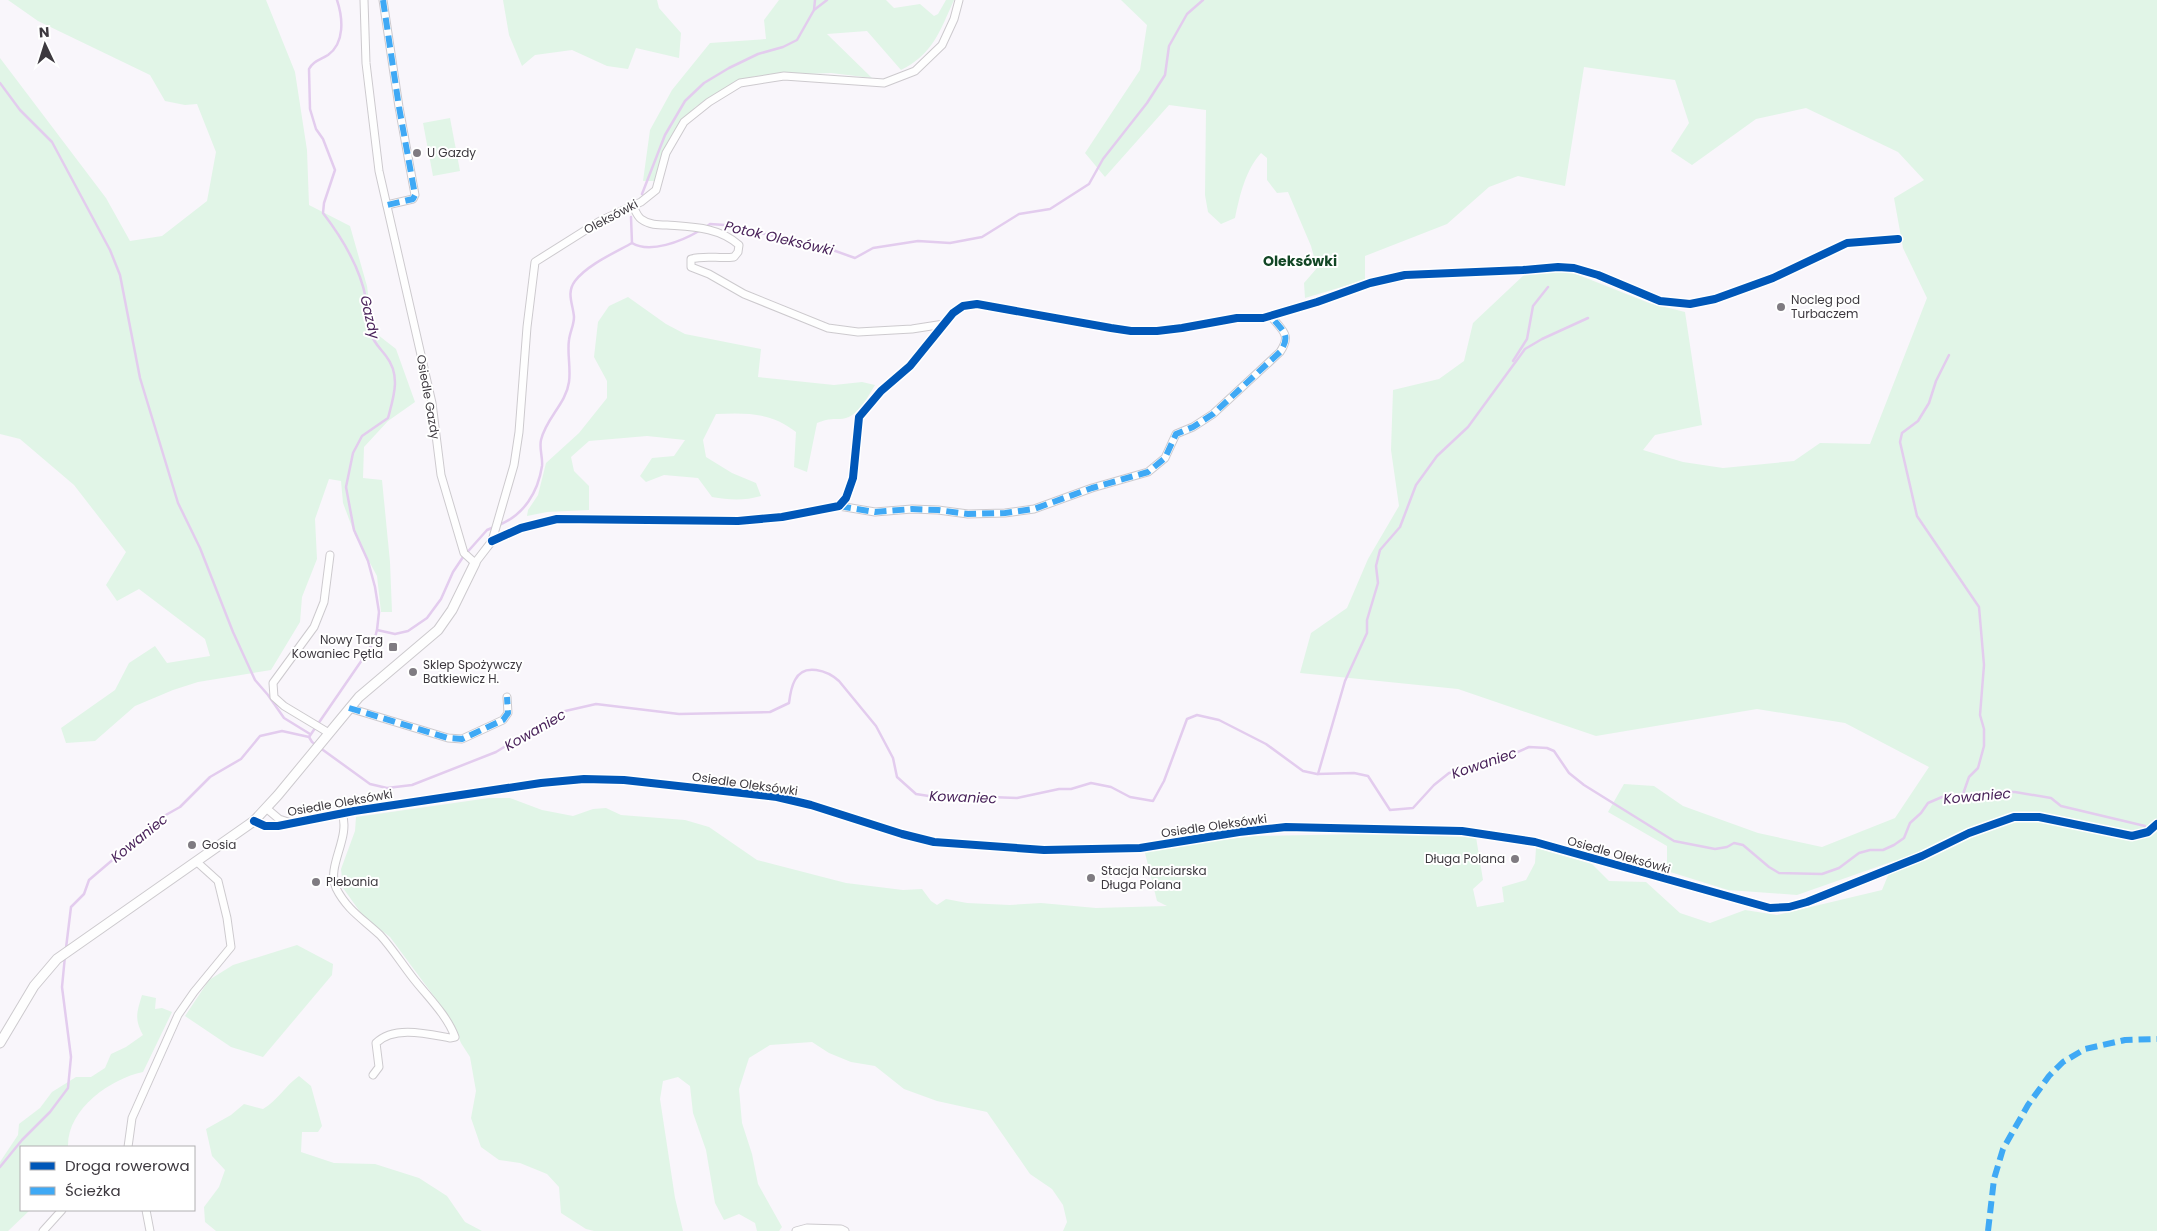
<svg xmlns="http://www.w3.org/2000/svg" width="2157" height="1231" font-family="Poppins,sans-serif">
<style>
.green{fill:#e1f5e7}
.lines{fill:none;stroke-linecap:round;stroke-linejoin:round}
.stream{stroke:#e3ccee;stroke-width:2.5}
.minor-casing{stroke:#cdcace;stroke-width:9}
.tertiary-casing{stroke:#cdcace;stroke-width:11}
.minor{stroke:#fefefe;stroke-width:7}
.tertiary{stroke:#fefefe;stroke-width:9}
.quiet{stroke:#3fa9f5;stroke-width:6;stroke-dasharray:12 6;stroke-linecap:butt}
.cycleway-casing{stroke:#fff;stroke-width:11}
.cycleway{stroke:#0057b8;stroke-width:8}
.poi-dot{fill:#7f7b81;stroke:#fff;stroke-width:2}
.labels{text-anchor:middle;stroke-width:4;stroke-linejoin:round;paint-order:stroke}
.poi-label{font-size:12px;fill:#3d393f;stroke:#fff;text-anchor:start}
.street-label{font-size:12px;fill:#3d393f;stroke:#fff}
.water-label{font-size:14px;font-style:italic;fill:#49225a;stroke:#fff}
.neighbourhood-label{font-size:14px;font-weight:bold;fill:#124625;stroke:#fff}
</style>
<rect width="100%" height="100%" fill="#f9f6fb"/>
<g class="green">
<path d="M8,0H266L295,72L307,150L309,205L350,226L367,286L373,331L396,349L415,402L388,421L364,447L363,478L382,480L390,562L392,612H381L377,576L355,535L343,503L341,481L329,479L315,519L317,559L302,597L300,622L271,670L198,682L173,690L135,706L95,741L66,743L61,728L115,690L129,663L155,646L167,663L210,656L205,639L139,589L117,601L106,585L126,552L74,485L20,439L0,434V58L106,198L130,241L162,236L207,201L216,152L197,104L185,105L165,101L150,75L38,21Z"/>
<path d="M503,0H657L659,8L681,33L679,58L636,48L628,69L607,66L572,50L535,55L522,66L509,35Z"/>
<path d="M779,0H886L894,8L920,4L934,16L938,14L946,0H954C940,31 933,54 901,70L867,31L827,34L872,78L831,73L755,76L695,107L656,181H643L650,130L672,90L710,43L766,39L764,20Z"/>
<path d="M1121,0H2157V1231H1063L1067,1222L1063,1205L1052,1189L1030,1174L987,1112L937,1101L904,1089L875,1066L851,1062L829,1053L812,1042L770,1045L749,1058L739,1089L742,1123L752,1154L758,1184L782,1227L779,1231H757L755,1223L739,1214L724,1220L715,1203L706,1150L693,1113L690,1086L678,1077L663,1081L660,1099L675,1198L683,1231H594L586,1229L561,1213L559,1187L547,1174L520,1163L499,1160L481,1147L471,1118L476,1091L470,1057L461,1043L450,1018L390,937L363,916L343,888L341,869L355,831L356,817L489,798H510L542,810L573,816L593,809L606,808L621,815L685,820L709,827L757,860L846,883L903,890L922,889L931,901L937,905L946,899L967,903L1010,905L1041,903L1096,908L1167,906L1157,901L1144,849L1255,836L1363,834L1476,837L1483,880L1473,889L1477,907L1504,902L1502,887L1526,880L1535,863L1536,848L1592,864L1609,881L1646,882L1680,913L1710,923L1745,910L1777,915L1882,890L1894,861L1797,895L1728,890L1667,871V846L1608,812L1624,784L1654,786L1683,806L1758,833L1822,847L1895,818L1929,767L1845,723L1757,709L1596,736L1458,689L1300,673L1311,633L1347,608L1368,559L1399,506L1391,450L1393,390L1439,379L1464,361L1473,323L1525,274L1558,270L1576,274L1649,303L1685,312L1702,425L1655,435L1643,450L1683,462L1723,468L1794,461L1820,443L1870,444L1927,298L1903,248L1894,198L1924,180L1898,152L1806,108L1756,119L1692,165L1671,151L1689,123L1675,80L1584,67L1565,186L1518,176L1489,187L1447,224L1365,256V280L1305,298L1304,283L1317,268L1311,246L1288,192L1277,193L1267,180V158L1261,153C1245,171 1240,195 1235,218L1221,224L1208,212L1205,195L1206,110L1169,105L1105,177L1085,153L1140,70L1147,25Z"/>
<path d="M450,118L460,171L433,176L423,123Z"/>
<path d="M628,297L666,324L685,334L761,349L758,377L834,385L862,382L875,385C867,398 857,419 840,419C830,419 827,419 817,423L807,472L794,467L796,432C771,412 746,413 716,414L703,440L706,457L732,473L756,483L761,496C744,501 729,500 712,497L698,478L664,475L646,482L640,476L652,458L674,456L685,440L647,436L589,441L571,457L574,471L589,486V510L547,512L527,516L528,510L538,495L546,463L579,433L607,398V381L594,357L598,322L609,306Z"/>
<path d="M297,945L333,964L332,975L263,1057L231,1047L185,1016L209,980L233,965Z"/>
<path d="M142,995L156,998L155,1009L162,1008L172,1012L143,1072C110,1079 67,1109 68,1147H21V1210H30L8,1231H0V1162L18,1135L19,1124L40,1108L52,1092L76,1077H91L105,1068L111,1054L126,1047L143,1035C134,1019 137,1012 142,995Z"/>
<path d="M299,1076L311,1086L322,1126L318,1132H302L301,1152L334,1163L375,1164L419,1178L447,1196L465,1222L482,1231H216L205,1222L204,1207L219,1187L225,1170L212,1156L206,1129L231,1115L244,1104L263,1109C278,1100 285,1086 299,1076Z"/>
</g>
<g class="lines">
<g class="stream">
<path d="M814,10L815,0"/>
<path d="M0,83L20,110L52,142L110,250L120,275L140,378L178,503L200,548L233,632L255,680L268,695L284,718L310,734"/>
<path d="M642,194L665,135L685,101L704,83L729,68L758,54L783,47L797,40L814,10L827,0"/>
<path d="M631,217L632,243"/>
<path d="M706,227L710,224L725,225L827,248L855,258L873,248L918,241L950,243L982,237L1019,214L1050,209L1089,184L1103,159L1147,103L1165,75L1169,46L1187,14L1203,0"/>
<path d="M1949,355L1936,381L1929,403L1918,421L1902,433L1900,442L1917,516L1979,607L1984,665L1980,715L1984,729V746L1978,768L1969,777L1962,797"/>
<path d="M1513,361L1527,339L1533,306L1548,287"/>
<path d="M499,525C524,515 538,492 542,466C543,458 539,448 541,440C546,418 566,404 569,382C571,368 567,353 569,340C570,332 574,325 574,317C573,304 566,293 575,281C587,265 614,253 632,243C650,254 682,241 699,231"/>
<path d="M377,630L395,634L408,631L427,618L441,599L453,572L463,557L487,530L494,527"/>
<path d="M309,737L364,657L374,641L377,630L379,612L375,587L368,561L354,530L346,487L353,453L362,436L388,418C394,396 401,375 386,356C380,348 374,343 371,334C368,323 369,310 366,299C360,267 343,239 323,213L324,203L335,170L323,139L316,129L310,109L309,69C313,61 320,60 328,55C345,43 343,18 337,0"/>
<path d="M1318,774L1345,681L1367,633V620L1378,583L1376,566L1380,550L1400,527L1416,485L1437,456L1468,427L1525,349L1542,339L1588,318"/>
<path d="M66,948L71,907L84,894L89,880L164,816L180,807L210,777L241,759L260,736L282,731L309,737L312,742L370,784L387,788L412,785L496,752L561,712L596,704L679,714L770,712L789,703C790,695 791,687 795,680C804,662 828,671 839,681L876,726L893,758L897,777L916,794L935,797L963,796L1017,798L1059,789H1071L1091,783L1111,787L1130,797L1153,801L1164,781L1187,719L1197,715L1219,720L1266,744L1303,771L1317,774L1354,773L1368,776L1390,810L1413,808L1434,785L1449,773L1495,762L1529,747L1547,748L1554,751L1569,773L1584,785L1674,841L1715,849L1727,847L1734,843L1743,845L1769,867L1779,873L1822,874L1839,868L1859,853L1870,850H1883L1894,845L1904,838L1910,823L1921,813L1928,803L1942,797L1985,796L2000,792H2015L2051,798L2061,806L2145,826"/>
<path d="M0,1167L22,1140L50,1112L68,1088L71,1057L62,987L65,956"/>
</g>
<g class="minor-casing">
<g id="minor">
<path d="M364,0L366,63L379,171L432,403L441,475L464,553L475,563L492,541L514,465L519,432L527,327L535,262L600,221L641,202L656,190L666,153L684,122L709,102L740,83L784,76L884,83L915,71L942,45L954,19L959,0"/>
<path d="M383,0L399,107L415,195L413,199L387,205"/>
<path d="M633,206C635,210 637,216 641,219C649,225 658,225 667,225C693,227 719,227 739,245L738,252L734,257C720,259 705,255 691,259V267L709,274L744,294L828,328L858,332L912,329L944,324"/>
<path d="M839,506L875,512L912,509L938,510L968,514L1005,513L1034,509L1092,488L1148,472L1165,458L1176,434L1193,427L1213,414L1280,352C1292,334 1282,331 1271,316"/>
<path d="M492,541L521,528L557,519L738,521L782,517L839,506L846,498L853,478L859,417L881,391L910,366L953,313L963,306L977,304L1111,328L1131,331H1157L1182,328L1237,318H1263L1317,302L1370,283L1405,275L1523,270L1558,267L1574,268L1598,275L1660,301L1690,304L1715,299L1773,278L1847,243L1898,239"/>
<path d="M349,708L448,738L462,739L503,720L508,713L507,697"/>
<path d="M329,733L284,706L274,697L273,683L314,627L324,602L330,555"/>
<path d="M266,808L279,819L291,823"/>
<path d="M342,813C351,838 326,866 336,888C347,910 363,919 380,935C392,948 402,964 413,978C427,996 447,1015 455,1037L450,1038C428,1034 394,1025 376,1043L379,1067L373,1075"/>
<path d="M254,821L265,826H278L354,811L541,783L584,779L624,780L777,797L811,805L902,834L934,842L1044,850L1140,848L1239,832L1286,827L1462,831L1535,842L1770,908L1789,907L1807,902L1922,856L1969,833L2014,817H2039L2132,836L2148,832L2157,824"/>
<path d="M128,1147L132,1118L178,1015L194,992L231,947L227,918L218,881L197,862"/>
<path d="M146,1210L150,1231"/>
<path d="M43,1231L62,1210"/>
<path d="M796,1231L807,1228L841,1229L845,1231"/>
</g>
</g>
<g class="tertiary-casing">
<path id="tertiary" d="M0,1043L34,986L57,959L254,821L278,795L359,697L438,630L452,610L475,563"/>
</g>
<use href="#minor" class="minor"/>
<use href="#tertiary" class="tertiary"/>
<g class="quiet">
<path d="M383,0L399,107L415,195L413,199L387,205"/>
<path d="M839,506L875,512L912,509L938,510L968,514L1005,513L1034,509L1092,488L1148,472L1165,458L1176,434L1193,427L1213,414L1280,352C1292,334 1282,331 1271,316"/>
<path d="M349,708L448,738L462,739L503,720L508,713L507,697"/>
<path d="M1988,1231L1994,1179L2003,1149L2028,1105L2049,1076L2063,1062L2085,1049L2125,1040L2157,1039"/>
</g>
<g class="cycleway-casing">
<g id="cycleway">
<path d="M492,541L521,528L557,519L738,521L782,517L839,506L846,498L853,478L859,417L881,391L910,366L953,313L963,306L977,304L1111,328L1131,331H1157L1182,328L1237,318H1263L1317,302L1370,283L1405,275L1523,270L1558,267L1574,268L1598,275L1660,301L1690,304L1715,299L1773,278L1847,243L1898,239"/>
<path d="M254,821L265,826H278L354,811L541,783L584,779L624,780L777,797L811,805L902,834L934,842L1044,850L1140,848L1239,832L1286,827L1462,831L1535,842L1770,908L1789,907L1807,902L1922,856L1969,833L2014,817H2039L2132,836L2148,832L2157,824"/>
</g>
</g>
<use href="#cycleway" class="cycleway"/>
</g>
<g class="poi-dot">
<circle cx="417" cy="153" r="5"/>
<circle cx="1781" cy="307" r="5"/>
<rect x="388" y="642" width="10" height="10" rx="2.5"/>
<circle cx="413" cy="672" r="5"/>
<circle cx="192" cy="845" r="5"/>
<circle cx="1515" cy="859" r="5"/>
<circle cx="1091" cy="878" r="5"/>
<circle cx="316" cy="882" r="5"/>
</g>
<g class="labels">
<g class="poi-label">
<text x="427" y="157">U Gazdy</text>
<text x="1791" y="304">Nocleg pod<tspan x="1791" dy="14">Turbaczem</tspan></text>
<text x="383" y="644" text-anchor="end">Nowy Targ<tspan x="383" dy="14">Kowaniec Pętla</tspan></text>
<text x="423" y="669">Sklep Spożywczy<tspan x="423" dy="14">Batkiewicz H.</tspan></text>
<text x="202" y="849">Gosia</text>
<text x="1505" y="863" text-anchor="end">Długa Polana</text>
<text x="1101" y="875">Stacja Narciarska<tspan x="1101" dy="14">Długa Polana</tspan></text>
<text x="326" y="886">Plebania</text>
</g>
<g class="street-label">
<text transform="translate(611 217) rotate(-28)" y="4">Oleksówki</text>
<text transform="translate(428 397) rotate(80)" y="4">Osiedle Gazdy</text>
<text transform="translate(745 784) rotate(8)" y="4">Osiedle Oleksówki</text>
<text transform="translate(340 803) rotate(-10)" y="4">Osiedle Oleksówki</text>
<text transform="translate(1214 826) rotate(-8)" y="4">Osiedle Oleksówki</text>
<text transform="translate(1619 855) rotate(16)" y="4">Osiedle Oleksówki</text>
</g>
<g class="water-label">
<text transform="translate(779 238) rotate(13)" y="5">Potok Oleksówki</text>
<text transform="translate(370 317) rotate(77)" y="5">Gazdy</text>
<text transform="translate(535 730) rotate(-30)" y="5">Kowaniec</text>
<text transform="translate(1484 763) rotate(-19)" y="5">Kowaniec</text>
<text transform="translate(1977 796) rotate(-5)" y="5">Kowaniec</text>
<text transform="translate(963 797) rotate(2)" y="5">Kowaniec</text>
<text transform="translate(139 838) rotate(-39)" y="5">Kowaniec</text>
</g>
<g class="neighbourhood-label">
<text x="1300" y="266">Oleksówki</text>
</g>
</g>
<rect x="20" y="1146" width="175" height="65" fill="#ffffff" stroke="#b1b0b2"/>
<rect x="30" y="1162" width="25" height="8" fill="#0057b8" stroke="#b1b0b2"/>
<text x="65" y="1171" font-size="15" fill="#3d393f">Droga rowerowa</text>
<rect x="30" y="1187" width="25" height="8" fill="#3fa9f5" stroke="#b1b0b2"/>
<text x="65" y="1196" font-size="15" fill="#3d393f">Ścieżka</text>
<g transform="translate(45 45) rotate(356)" stroke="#ffffff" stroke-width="4" paint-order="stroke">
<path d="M0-4L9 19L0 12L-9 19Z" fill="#3d393f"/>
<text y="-8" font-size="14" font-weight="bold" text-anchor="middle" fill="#3d393f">N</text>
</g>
</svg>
